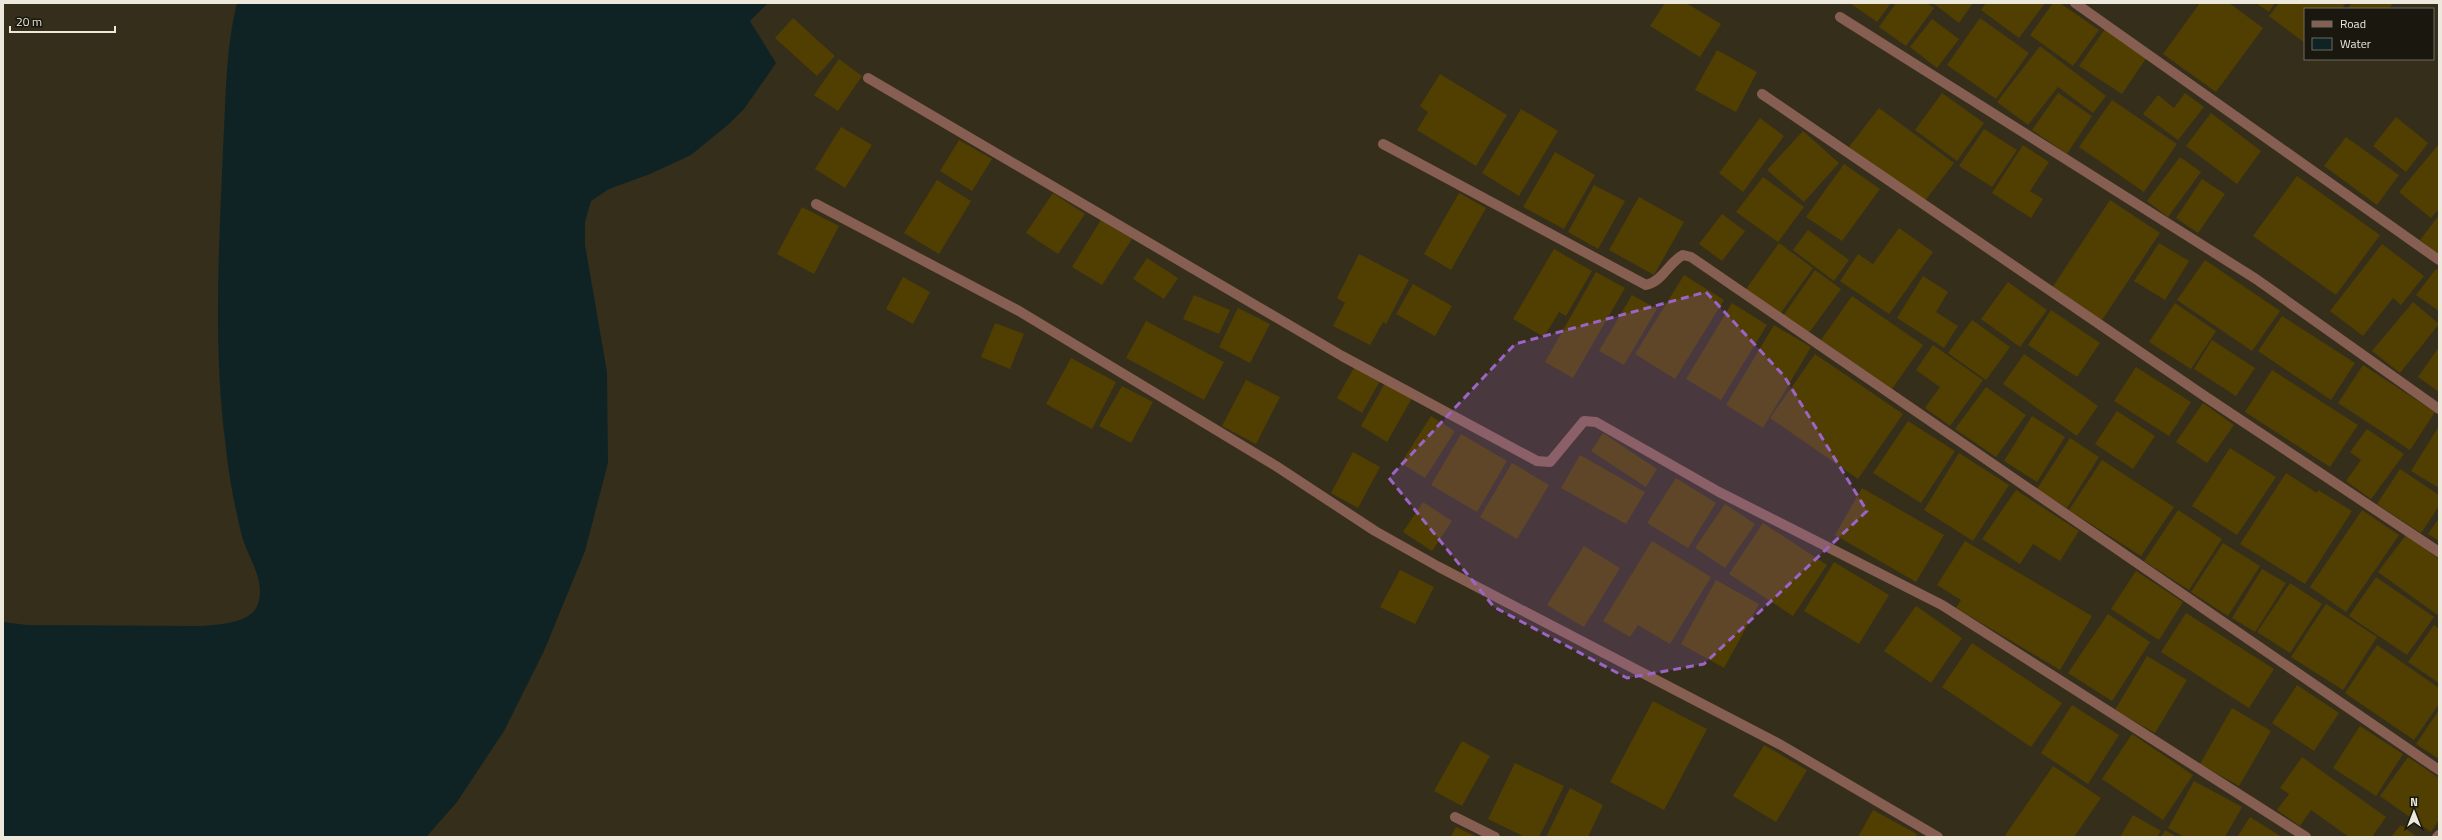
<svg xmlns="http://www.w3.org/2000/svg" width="2442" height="840" font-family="'Titillium Web',sans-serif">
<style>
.water{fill:#102324}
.building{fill:#503f01}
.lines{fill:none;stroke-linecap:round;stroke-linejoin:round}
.minor{stroke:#875f52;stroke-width:10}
.marked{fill:#9d64c8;fill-opacity:0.2;stroke:#9d64c8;stroke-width:3;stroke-dasharray:8 5;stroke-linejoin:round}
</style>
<rect width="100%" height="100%" fill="#352e1b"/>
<path class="water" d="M237,3H768L750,21L776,63L744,109L729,124L691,155L650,174L609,189L591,201L585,222V245L607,372L608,463L585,551L544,651L504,731L457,802L428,835L426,837H3V622L27,625L202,626C220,624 251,624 258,604C266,580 248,558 242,536C234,505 228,472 225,440C213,344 219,246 223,150C226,101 225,51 237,3Z"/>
<g class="building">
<path d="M1665,3H1686L1721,24L1700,57L1650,26Z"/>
<path d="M1850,3H1891L1877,22Z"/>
<path d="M1896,3H1927L1934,8L1906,46L1879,27Z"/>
<path d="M1933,3H1973L1959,23Z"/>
<path d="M1986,3H2045L2019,38L1981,10Z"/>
<path d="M2053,3H2060L2099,30L2073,66L2030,35Z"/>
<path d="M2200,3H2229L2263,28L2216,92L2163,54Z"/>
<path d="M2256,3H2275L2269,12Z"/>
<path d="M2279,3H2346L2342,9H2305V43L2269,16Z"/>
<path d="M2352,3H2393L2389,9H2347Z"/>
<path d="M793,18L835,56L817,76L775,38Z"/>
<path d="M1980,18L2029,53L1996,99L1947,65Z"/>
<path d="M1932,19L1959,39L1937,68L1910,47Z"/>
<path d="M2105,29L2147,57L2122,94L2079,66Z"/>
<path d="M2040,46L2106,96L2093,113L2058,87L2028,125L1997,102Z"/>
<path d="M1717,50L1757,72L1736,112L1695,90Z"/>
<path d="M839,59L862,76L838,111L814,95Z"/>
<path d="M1440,74L1507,115L1476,166L1417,130L1428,112L1420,106Z"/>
<path d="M1942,93L1984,123L1957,161L1915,130Z"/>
<path d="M2058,93L2092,116L2067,154L2032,130Z"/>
<path d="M2185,93L2204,107L2178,140L2143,114L2158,95L2174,108Z"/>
<path d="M2112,100L2177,144L2144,192L2079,147Z"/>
<path d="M1879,108L1954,163L1924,202L1849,147Z"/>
<path d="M1521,109L1558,131L1519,196L1482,173Z"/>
<path d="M2211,113L2261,151L2237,184L2186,146Z"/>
<path d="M2396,117L2428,143L2406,172L2373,146Z"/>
<path d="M1760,118L1784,136L1743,192L1719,173Z"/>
<path d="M841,127L872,145L845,188L815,169Z"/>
<path d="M1984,129L2017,150L1992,187L1959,166Z"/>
<path d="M1803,131L1839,163L1804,202L1767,170Z"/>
<path d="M2346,137L2399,175L2377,205L2324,166Z"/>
<path d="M959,140L992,159L972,191L940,171Z"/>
<path d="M2439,144V209L2431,218L2399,192Z"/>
<path d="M2023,145L2049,162L2030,191L2043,199L2031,218L1992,193Z"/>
<path d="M1555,152L1595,175L1564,229L1523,207Z"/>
<path d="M2180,157L2201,172L2168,217L2147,201Z"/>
<path d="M1844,164L1880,189L1842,241L1806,217Z"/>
<path d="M2297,176L2380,235L2336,295L2253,236Z"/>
<path d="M1763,177L1804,207L1778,242L1736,212Z"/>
<path d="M2202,179L2225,194L2198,233L2176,218Z"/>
<path d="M937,180L971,201L939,254L904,233Z"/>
<path d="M1594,185L1625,201L1598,249L1568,232Z"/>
<path d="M1053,193L1085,214L1058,254L1026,233Z"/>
<path d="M1459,193L1486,208L1451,270L1424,254Z"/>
<path d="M1639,197L1684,222L1654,275L1609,250Z"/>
<path d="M2110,200L2160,233L2102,320L2052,288Z"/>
<path d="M802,207L839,226L814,274L777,254Z"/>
<path d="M1722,214L1745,231L1722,261L1699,244Z"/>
<path d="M2439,215V254L2420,240Z"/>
<path d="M1101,220L1132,239L1102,285L1072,267Z"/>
<path d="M1899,228L1933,252L1889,314L1840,281L1858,254L1873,264Z"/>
<path d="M1808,230L1849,260L1834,281L1793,250Z"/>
<path d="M1779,243L1813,268L1780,314L1746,289Z"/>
<path d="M2159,243L2189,261L2165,300L2134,281Z"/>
<path d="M2382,244L2424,276L2401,305L2393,298L2363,336L2330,311Z"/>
<path d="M1554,249L1592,271L1566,316L1559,312L1544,337L1513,319Z"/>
<path d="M1359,254L1409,280L1386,324L1383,322L1370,345L1333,326L1345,303L1337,298Z"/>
<path d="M1147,258L1178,278L1164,299L1133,279Z"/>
<path d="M2205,260L2280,311L2252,351L2177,300Z"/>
<path d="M2436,269L2439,271V311L2416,295Z"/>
<path d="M1815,270L1841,289L1808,334L1783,316Z"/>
<path d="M1596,272L1625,288L1573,378L1545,362Z"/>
<path d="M1684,275L1724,300L1675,379L1635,354Z"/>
<path d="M1923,276L1948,292L1936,312L1958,326L1944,348L1897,318Z"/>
<path d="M903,277L930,292L913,324L886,309Z"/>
<path d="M2008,282L2047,310L2020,347L1981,319Z"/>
<path d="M1413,284L1452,306L1435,336L1396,314Z"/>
<path d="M1194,295L1230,310L1219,334L1183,319Z"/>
<path d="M1632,295L1657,309L1624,365L1599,351Z"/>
<path d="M1852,296L1923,345L1892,389L1821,340Z"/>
<path d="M2413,302L2439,324L2400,373L2372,351Z"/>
<path d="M1732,303L1767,325L1721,400L1686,379Z"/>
<path d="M2175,303L2216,331L2191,369L2149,342Z"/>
<path d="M1238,308L1270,324L1250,363L1219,347Z"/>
<path d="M2051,310L2100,343L2077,377L2028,345Z"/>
<path d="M2282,316L2355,363L2331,400L2258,351Z"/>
<path d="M1972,320L2010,347L1986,380L1948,353Z"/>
<path d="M1146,321L1224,362L1204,400L1126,358Z"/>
<path d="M995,323L1024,334L1010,369L981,357Z"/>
<path d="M1774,325L1811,347L1763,428L1726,405Z"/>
<path d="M2212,340L2255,368L2236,396L2194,369Z"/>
<path d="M1933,345L1983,380L1950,426L1925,408L1940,387L1916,370Z"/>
<path d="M2439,347V392L2418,377Z"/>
<path d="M1815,354L1903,414L1858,479L1770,418Z"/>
<path d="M2024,354L2098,406L2077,436L2003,384Z"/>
<path d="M1071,358L1116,382L1092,429L1046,404Z"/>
<path d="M2363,365L2435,412L2410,450L2338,403Z"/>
<path d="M1355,366L1380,381L1362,413L1337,398Z"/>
<path d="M2136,367L2191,402L2169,436L2114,401Z"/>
<path d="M2272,370L2358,425L2330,467L2245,412Z"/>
<path d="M1246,380L1280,397L1256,444L1222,426Z"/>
<path d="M1385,383L1412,398L1387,442L1361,426Z"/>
<path d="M1122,386L1153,402L1131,443L1099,426Z"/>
<path d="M1986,387L2026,415L1996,457L1955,429Z"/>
<path d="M2203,403L2234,425L2207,463L2176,442Z"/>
<path d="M2117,411L2155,436L2133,469L2095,444Z"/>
<path d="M1431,416L1455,431L1425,478L1401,463Z"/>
<path d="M2032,416L2065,437L2037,482L2004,461Z"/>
<path d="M1908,421L1955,451L1921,503L1873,473Z"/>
<path d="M2439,426V488L2411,471Z"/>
<path d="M2367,429L2404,454L2371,499L2346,481L2361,460L2350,452Z"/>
<path d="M1603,433L1657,469L1646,487L1591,451Z"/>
<path d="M1461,434L1507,461L1477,512L1431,485Z"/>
<path d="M2070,438L2099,457L2067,508L2037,489Z"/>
<path d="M2230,448L2276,477L2237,535L2192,506Z"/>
<path d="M1353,452L1380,467L1358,508L1331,493Z"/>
<path d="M1959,453L2009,485L1973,541L1924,510Z"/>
<path d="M1580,455L1645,492L1626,524L1561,488Z"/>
<path d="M2102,460L2174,507L2141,556L2069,510Z"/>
<path d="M1512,463L1549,485L1517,539L1480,517Z"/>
<path d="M2400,469L2439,495V506L2421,533L2377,504Z"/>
<path d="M2286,473L2317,493L2318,490L2352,511L2305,584L2240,544Z"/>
<path d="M1676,478L1716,503L1688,548L1647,523Z"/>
<path d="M1862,488L1944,535L1916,582L1835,535Z"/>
<path d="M2016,490L2079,531L2060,561L2033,544L2020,564L1982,539Z"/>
<path d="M1423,502L1452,521L1432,551L1403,532Z"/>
<path d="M1725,504L1755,524L1725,568L1695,548Z"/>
<path d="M2178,510L2222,539L2189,590L2144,561Z"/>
<path d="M2362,510L2399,535L2346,612L2310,587Z"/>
<path d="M2439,518V541L2428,534Z"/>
<path d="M1763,523L1827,565L1793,616L1729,574Z"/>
<path d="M2406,535L2439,559V616L2378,572Z"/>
<path d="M1652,541L1711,577L1670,644L1638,625L1630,637L1603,621Z"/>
<path d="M1965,541L2092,616L2060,670L1956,608L1961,600L1937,585Z"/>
<path d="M2223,543L2260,566L2228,616L2191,592Z"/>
<path d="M1584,546L1620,568L1584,627L1547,605Z"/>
<path d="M1834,562L1889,595L1859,644L1804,611Z"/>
<path d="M2262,569L2286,583L2255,632L2232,618Z"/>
<path d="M1400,570L1434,587L1415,624L1380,607Z"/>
<path d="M2136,571L2183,602L2159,640L2111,609Z"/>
<path d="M2376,577L2434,617L2407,655L2349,616Z"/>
<path d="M1716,580L1759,604L1724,668L1681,644Z"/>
<path d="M2290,583L2322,604L2290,653L2257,632Z"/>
<path d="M2326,604L2377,637L2343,690L2291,657Z"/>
<path d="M1916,606L1962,638L1931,683L1884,651Z"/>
<path d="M2186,613L2274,669L2249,708L2161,652Z"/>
<path d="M2108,614L2150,642L2112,701L2068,673Z"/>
<path d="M2434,625L2439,629V683L2408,662Z"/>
<path d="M1972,643L2062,703L2031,747L1942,687Z"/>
<path d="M2377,645L2439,688V704L2414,740L2345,693Z"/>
<path d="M2147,656L2187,680L2155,733L2115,710Z"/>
<path d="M2297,685L2339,713L2314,751L2272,723Z"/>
<path d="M1653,701L1707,729L1664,810L1610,782Z"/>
<path d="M2072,705L2119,735L2088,784L2041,753Z"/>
<path d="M2232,708L2271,731L2239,786L2200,764Z"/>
<path d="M2439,710V759L2416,744Z"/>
<path d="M2360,726L2403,754L2376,796L2333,768Z"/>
<path d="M2132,734L2193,775L2163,820L2102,779Z"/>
<path d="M1462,741L1490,756L1462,806L1434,791Z"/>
<path d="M1764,745L1807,770L1776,822L1733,796Z"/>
<path d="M2302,757L2386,817L2372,837H2349L2311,810L2300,826L2277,810L2289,794L2280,788Z"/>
<path d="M2408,757L2439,778V820L2431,832L2380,796Z"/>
<path d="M1515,763L1564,786L1539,837H1525L1488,819Z"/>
<path d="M2053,766L2101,798L2074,837H2004Z"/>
<path d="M2194,781L2242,807L2225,837H2184L2168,828Z"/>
<path d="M1570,788L1603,805L1588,837H1546Z"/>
<path d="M1873,810L1917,834L1915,837H1858Z"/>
<path d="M2133,815L2161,831L2157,837H2120Z"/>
<path d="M2250,817L2282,837H2237Z"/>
<path d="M2401,825L2417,837H2391Z"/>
<path d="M1456,827L1477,837H1451Z"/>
<path d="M2165,830L2177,837H2161Z"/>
</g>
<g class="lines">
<g class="minor">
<path d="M2075,3L2439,260"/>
<path d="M1840,17L2256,279L2439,409"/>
<path d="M868,78L1342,356L1537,461L1550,462L1584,421L1596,422L1719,492L1942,605L2306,837"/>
<path d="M1762,94L2206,397L2439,552"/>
<path d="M1383,144L1646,285C1663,281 1668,263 1683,255L1691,257L2439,770"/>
<path d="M816,204L1019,311L1276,466L1375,531L1439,567L1781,745L1938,837"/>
<path d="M1455,817L1495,837"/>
<path d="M2437,837L2439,835"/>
</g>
</g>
<path class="marked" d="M1706,292L1784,376L1867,511L1704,664L1627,678L1494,607L1389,478L1515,344Z"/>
<rect width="2442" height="840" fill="none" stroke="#ece8dc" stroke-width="8"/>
<rect x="2304" y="8" width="130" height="52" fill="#19170e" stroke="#6d6b60"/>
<rect x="2312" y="21" width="20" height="6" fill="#875f52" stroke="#6d6b60"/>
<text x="2340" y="28" font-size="12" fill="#ece8dc">Road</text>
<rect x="2312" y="38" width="20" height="12" fill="#102324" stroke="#6d6b60"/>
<text x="2340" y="48" font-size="12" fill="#ece8dc">Water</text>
<g transform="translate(2414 812)" stroke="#19170e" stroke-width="3" paint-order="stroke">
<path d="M0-3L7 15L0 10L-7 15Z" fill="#ece8dc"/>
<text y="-6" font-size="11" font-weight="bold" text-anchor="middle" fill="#ece8dc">N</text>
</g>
<path d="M10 26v6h105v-6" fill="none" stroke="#ece8dc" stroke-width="2"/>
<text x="16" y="26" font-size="12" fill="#ece8dc" stroke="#19170e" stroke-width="3" paint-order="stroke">20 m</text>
</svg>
